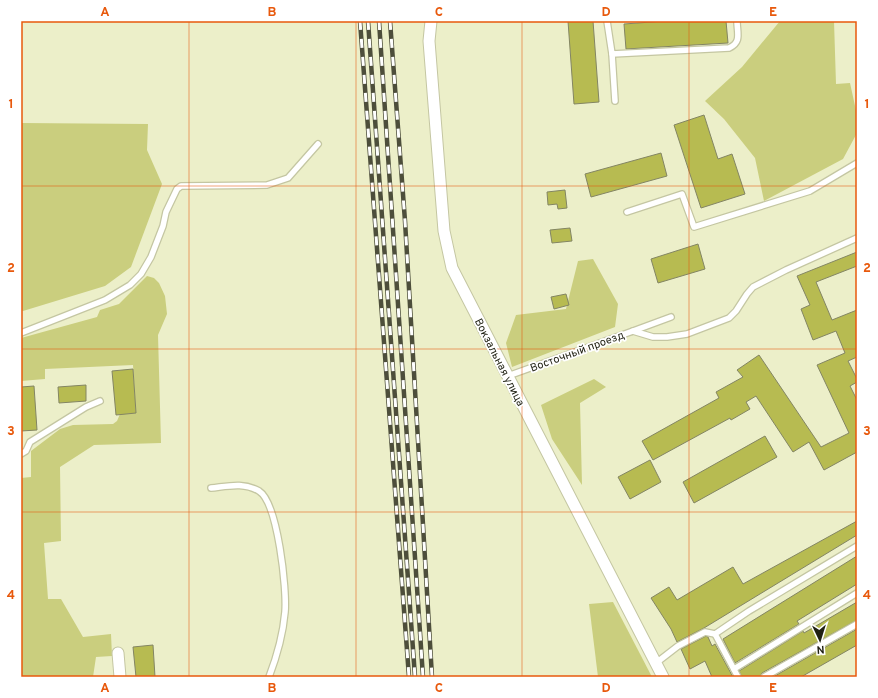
<svg xmlns="http://www.w3.org/2000/svg" width="878" height="698" font-family="Overpass,sans-serif">
<style>
.green{fill:#cace7e}
.building{fill:#b7bb51;stroke:#838563}
.lines{fill:none;stroke-linecap:round;stroke-linejoin:round}
.lane-casing{stroke:#c4c6a2;stroke-width:8}
.street-casing{stroke:#c4c6a2;stroke-width:13}
.lane{stroke:#fff;stroke-width:5.5}
.street{stroke:#fff;stroke-width:11}
.rail-casing{stroke:#4d4e3b;stroke-width:4.5}
.rail{stroke:#fff;stroke-width:3;stroke-dasharray:9;stroke-linecap:butt}
.grid{fill:none;stroke:#e8590c;stroke-width:1;stroke-opacity:0.55}
.labels{text-anchor:middle;stroke-width:3.5;stroke-linejoin:round;paint-order:stroke}
.street-label{font-size:11px;fill:#1f2012;stroke:#fff}
.neatline{fill:none;stroke:#e8590c;stroke-width:1.5}
.grid-label{font-size:13px;text-anchor:middle;font-weight:bold;fill:#e8590c}
</style>
<rect width="100%" height="100%" fill="#ecefc9"/>
<g class="green">
<path d="M780,21H834L836,84L850,83L857,115V133L843,159L764,201L755,158L724,119L705,101L742,67Z"/>
<path d="M21,123L148,124L147,150L162,184L131,267L105,286L23,311L21,310Z"/>
<path d="M593,259L618,304L615,327L512,367L506,343L516,315L566,309L578,261Z"/>
<path d="M147,276L154,278L159,283L165,296L167,314L158,335L161,443L94,445L60,467L61,541L44,543L48,599H61L83,637L111,634L112,656L96,657L93,677H21V478L31,477V451L60,429L73,425L113,424L117,421L120,414L136,413L133,365L45,369V379L21,381V338L97,317L100,310L119,304Z"/>
<path d="M594,379L606,387L580,403L582,485L552,439L541,405Z"/>
<path d="M613,602L652,677H598L589,604Z"/>
</g>
<g class="building">
<path d="M568,21H593L599,102L574,104Z"/>
<path d="M665,21H726L728,43L626,49L624,24Z"/>
<path d="M704,115L718,159L732,154L745,194L701,208L674,125Z"/>
<path d="M661,153L667,176L591,197L585,174Z"/>
<path d="M565,190L567,208L558,209L557,204L548,205L547,192Z"/>
<path d="M570,228L572,241L552,243L550,230Z"/>
<path d="M698,244L705,269L658,283L651,259Z"/>
<path d="M857,252V266L816,282L832,320L857,310V357L848,361L857,379V382L850,386L857,400V452L824,470L809,442L793,452L756,396L746,402L750,409L731,420L730,418L653,460L642,441L719,398L716,392L743,377L737,370L759,355L821,447L849,433L817,365L845,353L836,331L813,340L801,309L810,305L797,276Z"/>
<path d="M566,294L569,305L554,309L551,297Z"/>
<path d="M133,369L136,413L116,415L112,371Z"/>
<path d="M86,385V401L59,403L58,387Z"/>
<path d="M34,386L37,430L21,431V387Z"/>
<path d="M765,436L777,457L694,503L683,482Z"/>
<path d="M650,460L661,482L630,499L618,477Z"/>
<path d="M857,521V535L704,628L677,642L671,629L651,598L669,587L677,600L733,567L743,584Z"/>
<path d="M857,556V584L797,621L799,624L735,663L723,639Z"/>
<path d="M857,602V620L762,673L760,677H742L739,671L803,631L804,633Z"/>
<path d="M857,629V645L801,677H773Z"/>
<path d="M706,636L708,637L712,646L715,644L733,677H712L705,661L690,669L681,649Z"/>
<path d="M153,645L155,677H136L133,647Z"/>
</g>
<g class="lines">
<g class="lane-casing">
<g id="lane">
<path d="M607,21L612,54L729,48C742,42 737,33 737,21"/>
<path d="M612,54L615,101"/>
<path d="M627,212L682,194L694,227L810,191L857,163"/>
<path d="M633,331L671,317"/>
<path d="M21,333L105,300L130,285L141,274L151,257L163,226L166,212L177,189L181,186L267,185L288,178L318,144"/>
<path d="M508,376L633,331L653,337H667L687,334L729,318L736,311L747,294L753,287L786,270L857,238"/>
<path d="M21,454L26,451L30,442L86,407L100,401"/>
<path d="M211,488C229,486 243,482 259,491C278,503 287,590 285,612C283,635 277,656 269,677"/>
<path d="M656,663L678,646L705,632L715,634"/>
<path d="M734,669L857,593"/>
<path d="M738,677L715,634L749,611L857,546"/>
<path d="M764,677L857,624"/>
</g>
</g>
<g class="street-casing">
<g id="street">
<path d="M431,21L429,41L444,231L452,268L663,677"/>
<path d="M118,653L120,677"/>
</g>
</g>
<use href="#lane" class="lane"/>
<use href="#street" class="street"/>
<g class="rail-casing">
<g id="rail">
<path d="M360,21L409,677"/>
<path d="M368,21L415,677"/>
<path d="M379,21L423,677"/>
<path d="M390,21L405,221L432,677"/>
</g>
</g>
<use href="#rail" class="rail"/>
</g>
<path class="grid" d="M189,21V677M356,21V677M522,21V677M689,21V677M21,186H857M21,349H857M21,512H857"/>
<g class="labels">
<g class="street-label">
<text transform="translate(577 351) rotate(-20)" y="4">Восточный проезд</text>
<text transform="translate(500 362) rotate(63)" y="4">Вокзальная улица</text>
</g>
</g>
<rect width="878" height="698" fill="none" stroke="#ffffff" stroke-width="44"/>
<g transform="translate(820 640) rotate(176)" stroke="#ffffff" stroke-width="3" paint-order="stroke">
<path d="M0-3L7 15L0 10L-7 15Z" fill="#1f2012"/>
<text y="-6" font-size="11" font-weight="bold" text-anchor="middle" fill="#1f2012">N</text>
</g>
<rect x="22" y="22" width="834" height="654" class="neatline"/>
<g class="grid-label">
<text x="105" y="16">A</text>
<text x="272" y="16">B</text>
<text x="439" y="16">C</text>
<text x="606" y="16">D</text>
<text x="773" y="16">E</text>
<text x="11" y="108">1</text>
<text x="867" y="108">1</text>
<text x="11" y="272">2</text>
<text x="867" y="272">2</text>
<text x="11" y="435">3</text>
<text x="867" y="435">3</text>
<text x="11" y="599">4</text>
<text x="867" y="599">4</text>
<text x="105" y="692">A</text>
<text x="272" y="692">B</text>
<text x="439" y="692">C</text>
<text x="606" y="692">D</text>
<text x="773" y="692">E</text>
</g>
</svg>
